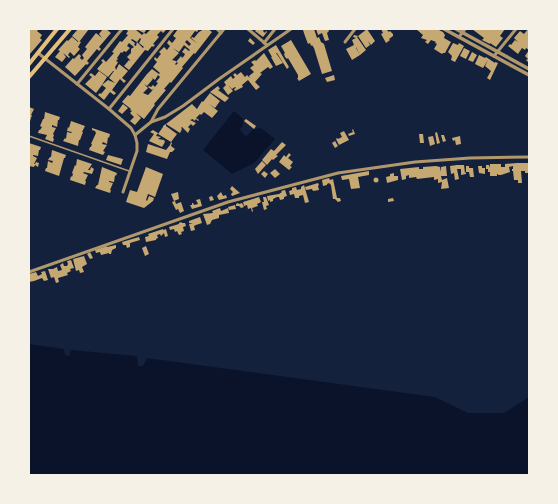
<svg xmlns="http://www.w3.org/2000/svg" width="558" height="504" font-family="'Space Grotesk',sans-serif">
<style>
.water{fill:#0b132b}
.building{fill:#c6a872;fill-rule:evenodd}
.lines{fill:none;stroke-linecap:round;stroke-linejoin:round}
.service{stroke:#b1986c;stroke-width:1.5}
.minor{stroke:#b1986c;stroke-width:3}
.tertiary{stroke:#b1986c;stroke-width:3.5}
.secondary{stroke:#e5c07b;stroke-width:4}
</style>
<rect width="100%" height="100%" fill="#14213d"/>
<g class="water">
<path d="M234,111L243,119V125L240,129L245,136L248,135L253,129L261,128L275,139L254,163L232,174L203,150Z"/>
<path d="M29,344L64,349L65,355L69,356L71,350L137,356L138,366H143L147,358L435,397L468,413H504L529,397V475H29Z"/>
</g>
<g class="building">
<path d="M29,29H39L37,31L42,35L40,38L42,40L29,55Z"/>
<path d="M78,29H89L79,42L72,36Z"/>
<path d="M103,29H106L111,33L99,47L101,49L99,51L97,49L87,61L89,63L87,65L86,64L75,76L65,67L73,58L74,59L79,54L81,56L80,58L82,60L84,58L82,55L87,49L85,47L96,33L102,38L99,34Z"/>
<path d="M128,29H135L142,35L144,33L146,34L151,29H164L166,30L163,33L161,31L157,35L159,37L153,44L155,45L153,47L152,46L148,51L145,50L129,70L124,66L129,60L131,61L127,57L131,53V49L134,47L129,43L127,46L130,48L126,52L124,51L122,53L121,52L117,58L118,59L116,61L118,62L117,64L115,67L116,70L119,64L128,71L122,78L126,81L124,83L120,79L112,90L116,93L114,95L110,92L104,100L98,95L100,93L101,94L106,88L102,85L96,93L85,84L92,77L89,75L91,73L95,76L99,71L107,77L102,85L108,80L115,83L109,78L114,71H113L108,77L97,69L103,62L101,61L103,59L106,62L114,53L112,52L120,41L122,42L128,35L126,34L128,31L127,30ZM140,38L141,39L139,43L144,47L143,48L137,42L136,46L134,45L135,43L131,40L132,39L137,42Z"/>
<path d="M136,29H147L144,33Z"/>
<path d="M178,29H199L197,32L195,31L190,38L198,44L191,38L192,37L194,38L199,32L204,29H208L212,32L195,54L194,53L182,67L183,68L171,83L170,82L164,89L166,90L154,104L155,105L144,119L136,113L141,118L135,125L130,121L134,117L130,113L132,111L130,110L131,109L122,102L128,95L130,96L147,74L149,75L147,74L152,69L159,74L160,73L153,67L157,62L154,59L155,57L157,59L160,55L161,54L159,52L161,50L169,56L161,50L164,47L167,50L170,46L167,43L169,40L172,43L173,42L176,38L173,36ZM187,40L191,44L189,46L185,42ZM184,45L190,50L189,51L185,48L182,52L185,54L184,56L182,58L181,56L176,62L178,63L176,65L175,64L176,63V61L172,60L179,53L173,48L179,52ZM158,75L160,77L156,82L158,83L155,87L153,85L151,87L149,86L148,87L152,90L154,88L151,92L148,95L143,93L148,88L144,84L147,86L153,79L151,77L155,80Z"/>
<path d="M257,29H264L263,31L265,33L266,31L267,32L263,37L255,31Z"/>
<path d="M308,29H314L317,38L319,37L321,42L324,44L332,71L322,74L314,48L312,45L311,46L310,43L308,44L305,36L303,30Z"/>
<path d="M316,29H319V30L322,29H328L329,31L327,33L329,40L325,41L322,33L318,35Z"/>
<path d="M367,29L375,41L371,45L368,41L370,45L366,48L358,36Z"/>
<path d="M381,29L383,30L386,29L389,32L390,31L393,34V36L389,39L390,40L386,43L381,34L383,33Z"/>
<path d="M416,29H437L443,32L445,35L444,38L451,42L445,53H443L442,54L434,49L437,44L435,43L436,42L431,40L428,44L425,42L427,40L421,38L423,35Z"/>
<path d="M472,29H505L500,36L503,38L496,47L490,43V44L482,40L484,38Z"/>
<path d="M528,29H529V63L526,60L528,59L525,56L529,50L526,48L525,50L522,48L518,54L508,46L510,44L511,45L515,40L518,42L514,38L520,31L524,34Z"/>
<path d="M354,35L358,36L357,37L366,50L360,55L356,47V48L360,55L352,60L346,49L354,45L352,40L356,38L353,37Z"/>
<path d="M72,37L78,42L79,41L81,42L78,47L80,49L74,56L70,52L68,55L70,57L69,58L63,53L66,57L62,62L55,57L60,51L58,50L67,40L68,41Z"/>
<path d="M250,38L255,43L253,45L248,41Z"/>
<path d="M291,40L311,74L299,81L297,78H298V75L288,58L287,59L285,57L284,54L285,53L281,46Z"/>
<path d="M453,43L458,45L459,43L464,46L455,62L451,60L452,56L448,52Z"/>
<path d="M276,45L289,67L287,69L277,53H276L283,63L276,66L271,57H272L268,50Z"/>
<path d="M464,48L470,51L466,59L460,56Z"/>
<path d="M472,52L477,55L473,62L468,60Z"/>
<path d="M264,53L273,67L270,69L268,67L260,73L262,74L255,82L260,87L256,90L248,80L242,85L243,87L235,91L234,89L236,88L235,87L232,89L228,85L233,91L228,95L223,88L226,85L224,82L231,76L233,79L235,77L233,75L235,73L237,75L241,72L245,77L247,75L250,78L249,76L254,72L250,68L254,65L251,62L255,60L256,61Z"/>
<path d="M479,55L485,58L486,57L495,63V62L498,63L490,80L487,78L491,71L485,66L488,60L483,68L475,64Z"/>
<path d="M334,75L335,80L327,82L325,78Z"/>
<path d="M218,86L220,89L218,90L229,98L225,102L210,92Z"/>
<path d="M210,93L220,101L215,108L209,104L218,111L212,118L204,112L201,115L200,114L196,118L199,120L198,121L195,118L196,119L194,121L193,119L190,120L196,123L193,126L191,124L188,127L190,129L188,133L182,127L181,128L182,129L180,133L166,124L192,104L197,109L202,101L203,102Z"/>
<path d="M123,104L128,108L122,114L118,111Z"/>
<path d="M29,107L34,109L31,115H32L29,124Z"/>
<path d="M45,112L60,117L59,120H58L57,127L52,125V127L56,128L53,134L54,135L53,138L54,139L53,142L45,139L47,135L38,133L39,130H40L42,127L40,126L43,119H44Z"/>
<path d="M246,119L256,126L254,129L244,121Z"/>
<path d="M71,121L85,126L82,132H83L80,140H79L78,146L63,141L65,138L66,139L67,132L71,133L72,132L67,131L68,127L69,128Z"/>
<path d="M166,124V126L177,134L171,142L172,143L171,146L175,149L172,152H170L167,159L146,152L148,144L166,150L170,145L171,142L158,134L163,127V126Z"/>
<path d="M92,128L110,134L109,138L108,137L107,144L103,142L102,144L107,145L103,151L105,152L103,155L89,150L90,147H91L92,144H91L96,133L95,131L92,130Z"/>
<path d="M353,129L355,134L349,136L348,134L353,132L352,130Z"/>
<path d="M153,130L158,133L156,136L161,137L158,139L164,140L165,142L162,147L149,141L154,134L150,132Z"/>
<path d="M344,131L349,140L339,145L336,139L337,138L338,139L342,137L340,133Z"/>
<path d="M437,132L440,143L437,144L435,133Z"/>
<path d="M419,134H423L424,143H420Z"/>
<path d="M441,135H444L446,141L443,142Z"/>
<path d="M433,136L435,144L430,146L428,137Z"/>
<path d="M460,136L461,144L456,145L455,140L453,141L452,138Z"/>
<path d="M335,141L338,146L335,148L332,143Z"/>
<path d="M282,142L286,145L276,155L278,156L273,160L272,159L267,165L262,160L271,149L274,151Z"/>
<path d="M29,143L41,147L40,150H39L38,156L33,155V156L37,158L34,164H35L36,162L39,163L38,167L35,165L34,167L29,166Z"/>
<path d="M52,150L66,155L65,158H64L59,176L45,171L46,168H47L48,161L52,163L53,161L48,160L50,157H51Z"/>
<path d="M289,153L291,155L288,158L293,162L290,166L292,167L289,170L279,162L284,155L286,157Z"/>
<path d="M108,155L123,159L121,165L106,160Z"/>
<path d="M77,159L92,164L88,170H90L91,167L94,169L92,174L84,172L83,173L88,175L85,181H86L85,185L70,180L71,176L72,177L73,174L72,173L75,165L76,166Z"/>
<path d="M262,161L266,165L258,174L255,169Z"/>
<path d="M517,163H528L529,173H525V171H521L522,183H518V180H514L513,171H512V169H513V166L509,167L510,172L501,175V167H505V164Z"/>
<path d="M490,164H501V175H498V174H497V176H490V172H488V169H486V165H489L490,168Z"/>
<path d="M457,165H464L465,173L466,172V174L461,175V169H457L459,179L455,180L454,173L451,174L450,166Z"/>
<path d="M436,166L440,167L441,172V167L446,166L447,176H441L442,180L447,178L449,188L441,189L442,182L438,183V179L434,180V177L417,179L416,177L409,178V175L406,176V179L402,180L400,169L419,167V169H423V167Z"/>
<path d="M466,166H469V168H473L474,177H470L469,172H466Z"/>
<path d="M478,166H482V168H485V174L479,173Z"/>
<path d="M102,167L117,173L116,176L115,175L114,182L109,181V182L113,183L110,190H111L110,193L95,188L97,185H98Z"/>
<path d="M146,167L163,174L155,197L148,194L146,200L147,201L149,196L154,198L153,201L144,208L126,202L130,190L137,192Z"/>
<path d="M275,169L280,174L275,178L270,173Z"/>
<path d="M264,171L268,174L265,178L261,174Z"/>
<path d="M369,171V175L358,177L360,188L351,189L349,179L342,180L341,176Z"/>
<path d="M394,173V176H398V180L387,183L386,177L390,176V174Z"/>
<circle cx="376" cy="180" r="2.5"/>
<path d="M329,178L330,180L333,179L337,198H340L341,201L338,202L335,199H333L331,185L329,183L327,184V185L323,186L322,180Z"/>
<path d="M318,183L319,185L318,186L319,190L313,191L312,189L306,190L305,187Z"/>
<path d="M304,185L309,202L305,203L303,195L299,196V198H295L294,194L290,195L289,191L292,190V188L296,187L297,190L301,189V187Z"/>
<path d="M232,186L240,193L232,196L231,194L233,192L230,189Z"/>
<path d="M285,190L287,196L284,197V199L280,200L279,197H277L273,199V201L270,202V200L268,201L267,196L279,194L282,192L281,191Z"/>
<path d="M178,192L179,199L174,201L171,194Z"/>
<path d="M221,192L223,196L226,195L227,198L219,200L217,196Z"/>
<path d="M212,196L214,200L210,201L209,197Z"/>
<path d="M259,197L261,202L257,204L258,206L252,208L253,211L252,212L251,208L248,209L247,205L244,206L243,202Z"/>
<path d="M263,197H266L269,205L266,206L267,209L264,210L262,202H264Z"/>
<path d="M393,198L394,201L388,202V199Z"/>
<path d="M200,199L202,206L192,209L190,205H192V203H193L194,205L198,204L196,200Z"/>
<path d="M175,201L176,204L181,202L184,211L180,213L178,209L176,210L172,202Z"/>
<path d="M238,203L239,204L242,203L244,207L241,208L239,206H236V204Z"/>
<path d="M235,205L236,209L229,210L228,207Z"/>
<path d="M220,208L221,211L228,208L229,213L219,215V218L212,220L210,224L207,225L203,214L213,213L212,211Z"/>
<path d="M200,217L202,223L196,225L194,226L195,230L191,231L189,224L193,223H189V221Z"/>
<path d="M181,222L182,223H185L186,226L183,227L184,231L181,232L182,234L179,235L177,231L175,232L174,229L170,230L169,227L179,224V223Z"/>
<path d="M163,229V230L166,229L168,236L165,237L164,233L161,236L160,234L157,235L158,238L156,239V240L146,242L145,237L149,236L148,234Z"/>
<path d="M139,237L140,240L130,243V247L127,248L126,245H123L122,242Z"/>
<path d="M116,245V248L112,250L111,254H109V253L101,255L100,252L96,253L95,250L107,246V247Z"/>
<path d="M146,246L149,254L145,256L142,248Z"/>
<path d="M90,252L93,258L90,259L87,254Z"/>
<path d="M84,256L87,264L82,267L84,272L80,273L79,270L76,271L73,259Z"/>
<path d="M71,260L74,268L70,269L71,271L67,273L68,275L58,278L59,282L56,283L54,277L51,278L48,269H53L57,267L58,271L62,270L60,265L63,263L64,266H67L68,264L67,261Z"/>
<path d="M45,271L48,280L44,281L42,278L34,281L29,282V274L36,272L38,276L42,274L41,272Z"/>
</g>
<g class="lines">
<path class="service" d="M29,136L129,171"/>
<g class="minor">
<path d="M217,29L221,33"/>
<path d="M248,29L267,45"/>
<path d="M459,37L465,29"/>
<path d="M345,42L355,29"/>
<path d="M264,43L275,29"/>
<path d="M38,53L109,109L131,128L135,135L137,143V151L123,192"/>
<path d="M494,56L516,29"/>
<path d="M77,84L122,29"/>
<path d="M109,109L173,29"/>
<path d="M151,122L158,109L224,29"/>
<path d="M135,135L151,122L165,117L183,106L219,79L291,29"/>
<path d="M29,272L228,202L338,173L415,162L470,158L529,157"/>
</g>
<g class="tertiary">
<path d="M444,29L529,75"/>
<path d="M456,29L529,69"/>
</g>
<g class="secondary">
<path d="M29,64L57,29"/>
<path d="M29,77L70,29"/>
</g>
</g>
<rect width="558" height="504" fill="none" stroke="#f6f1e7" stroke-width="60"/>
</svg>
